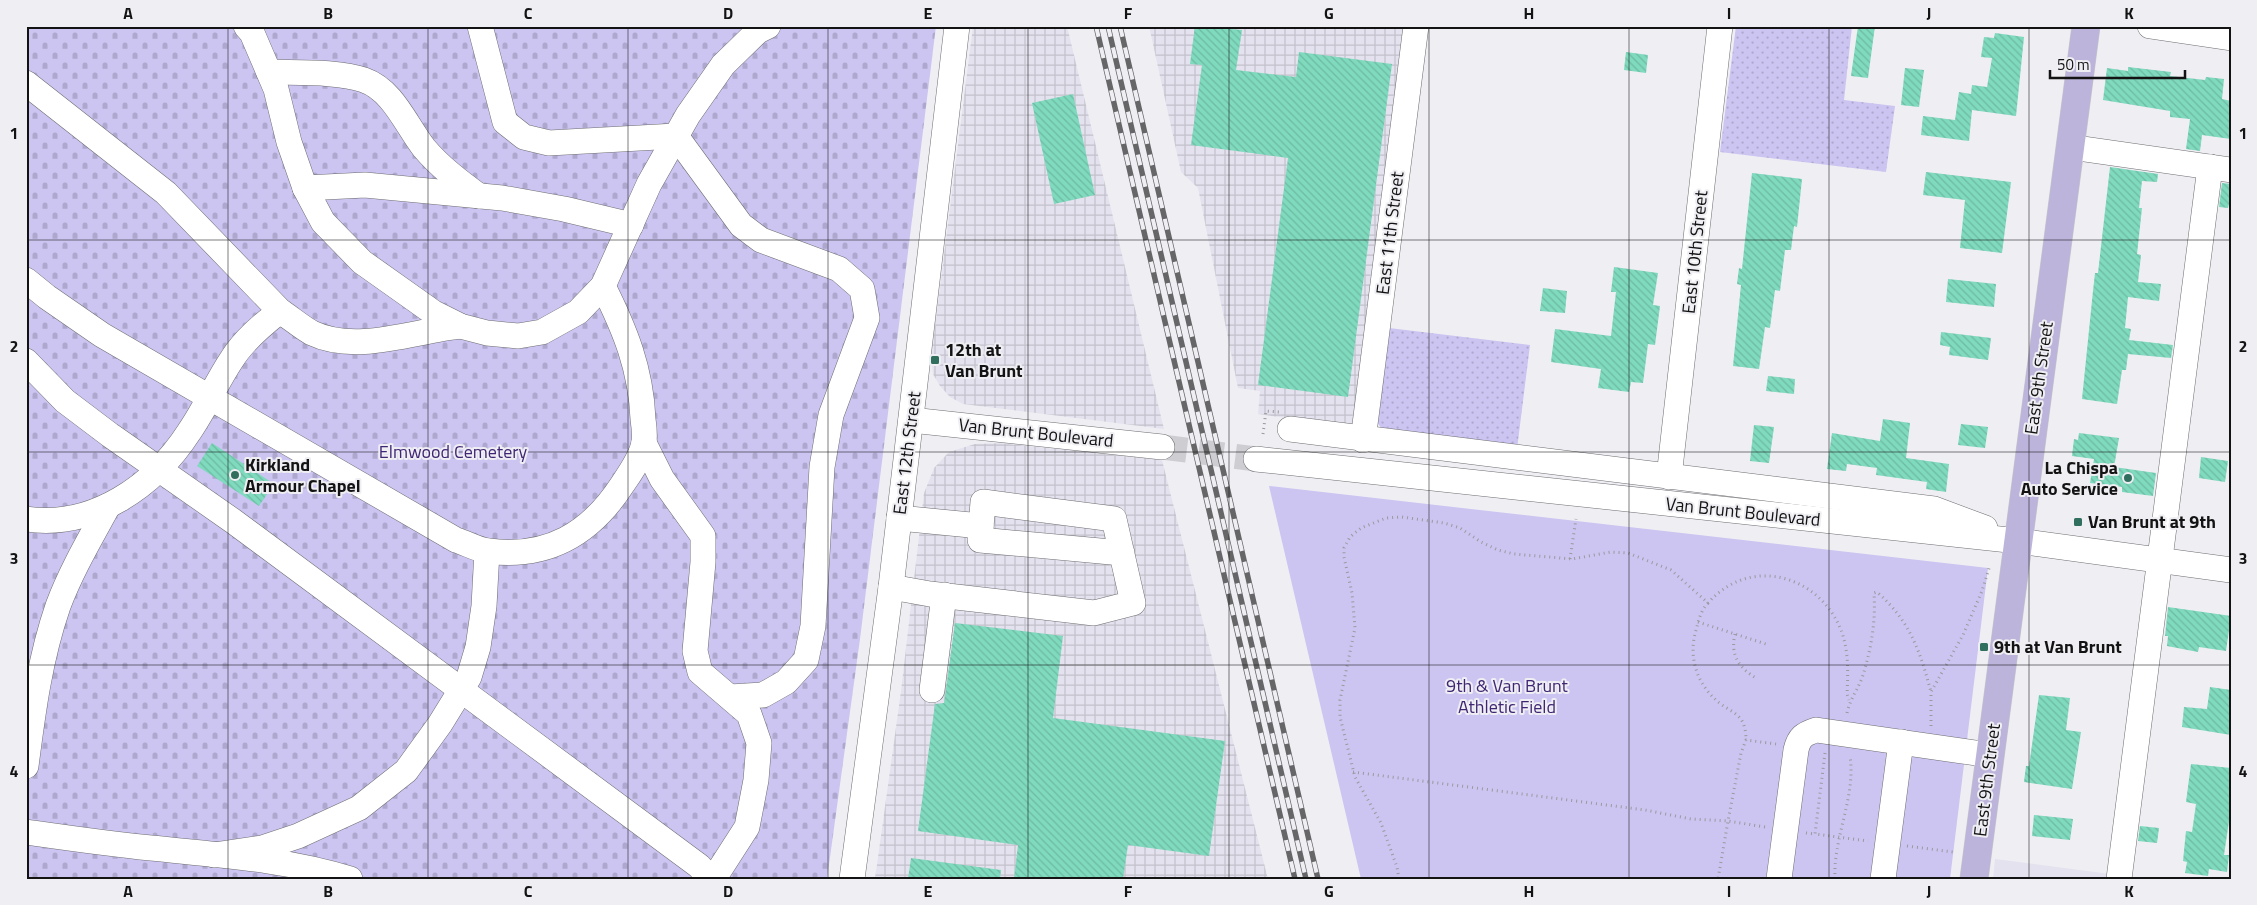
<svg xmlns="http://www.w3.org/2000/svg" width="2257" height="905" font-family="'Titillium Web',sans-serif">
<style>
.built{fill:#e4e2ee}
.industrial{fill:url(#industrial-grid)}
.grass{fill:url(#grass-dots)}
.cemetery{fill:url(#cemetery-stones)}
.park{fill:#ccc4f1}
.building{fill:url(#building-back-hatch)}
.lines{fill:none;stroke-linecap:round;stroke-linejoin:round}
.minor-tunnel{stroke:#cecdd2;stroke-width:25;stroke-dasharray:25 12;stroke-linecap:butt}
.minor-casing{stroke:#6e6e72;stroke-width:26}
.major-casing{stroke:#cbcbcb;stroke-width:29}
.path{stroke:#9a9a9d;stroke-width:3;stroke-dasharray:1 4;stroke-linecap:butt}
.minor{stroke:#fff;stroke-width:25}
.major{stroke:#bcb4da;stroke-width:28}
.rail-casing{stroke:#666668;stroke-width:5.5}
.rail{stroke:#efeef3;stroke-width:4;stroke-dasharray:11;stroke-linecap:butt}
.grid{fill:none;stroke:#131314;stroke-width:1;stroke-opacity:0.55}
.poi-dot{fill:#306f5d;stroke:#efeef3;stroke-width:2}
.labels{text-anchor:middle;stroke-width:4;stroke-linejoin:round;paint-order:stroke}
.street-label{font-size:18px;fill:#131314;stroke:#efeef3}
.poi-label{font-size:18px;font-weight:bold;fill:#131314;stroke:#efeef3;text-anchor:start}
.park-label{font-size:18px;fill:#3f2674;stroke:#efeef3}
.neatline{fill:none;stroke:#131314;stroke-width:2}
.grid-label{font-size:16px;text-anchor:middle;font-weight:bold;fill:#131314}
</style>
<defs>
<pattern id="industrial-grid" width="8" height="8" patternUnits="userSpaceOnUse" patternTransform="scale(1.25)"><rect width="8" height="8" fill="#e4e2ee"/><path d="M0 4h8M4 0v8" fill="none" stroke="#c3c1cb"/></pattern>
<pattern id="grass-dots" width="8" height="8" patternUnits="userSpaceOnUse" patternTransform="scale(1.25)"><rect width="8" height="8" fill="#ccc4f1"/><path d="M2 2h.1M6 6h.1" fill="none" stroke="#aea8ce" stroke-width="1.8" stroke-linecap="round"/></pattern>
<pattern id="cemetery-stones" width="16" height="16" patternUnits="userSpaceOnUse" patternTransform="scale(1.25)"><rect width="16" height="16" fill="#ccc4f1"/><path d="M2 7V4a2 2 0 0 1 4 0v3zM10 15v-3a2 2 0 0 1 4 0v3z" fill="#aea8ce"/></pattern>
<pattern id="building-back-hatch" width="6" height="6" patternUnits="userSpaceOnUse" patternTransform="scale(1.25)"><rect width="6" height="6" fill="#7fdabe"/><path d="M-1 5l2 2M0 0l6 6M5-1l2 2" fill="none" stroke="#6dbaa2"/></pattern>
</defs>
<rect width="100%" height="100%" fill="#efeef3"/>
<path class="built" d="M1995,859L2125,876L2124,879H1993Z"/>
<g class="industrial">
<path d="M973,26H1067L1164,429L963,404L950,397L940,386L933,374L931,358Z"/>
<path d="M1149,26H1409L1353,427L1258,414L1260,391L1238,388L1198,188L1181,172Z"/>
<path d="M1000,443L1162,460L1268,879H875L901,691L924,493L934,468L949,452L975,444Z"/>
</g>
<g class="grass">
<path d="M1736,26H1852L1844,100L1895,106L1886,172L1720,152Z"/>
<path d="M1389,328L1530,345L1517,449L1381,428L1377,422Z"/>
</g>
<path class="cemetery" d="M26,26H936L860,639L827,879H26Z"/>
<path class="park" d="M1269,486L1988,568L1950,879H1361Z"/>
<g class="building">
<path d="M1195,26L1242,30L1236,70L1296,77L1299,52L1392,64L1348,397L1258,385L1288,158L1191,145L1202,65L1190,64Z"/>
<path d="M1858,26H1875L1868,78L1851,76Z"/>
<path d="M1995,33L2024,37L2016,116L1972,110L1969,141L1921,135L1923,116L1955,120L1959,92L1971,94L1972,85L1987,87L1992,58L1981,57L1984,37L1994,38Z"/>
<path d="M1626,52L1648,55L1646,73L1624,70Z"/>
<path d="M2128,67L2171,72L2170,76L2205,80L2206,77L2224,79L2222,99L2231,101V139L2202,135L2200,151L2186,149L2190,119L2170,117V111L2103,100L2107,68L2128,71Z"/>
<path d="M1905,68L1924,70L1919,107L1901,105Z"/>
<path d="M1073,94L1095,195L1054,204L1032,103Z"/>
<path d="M2110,167L2158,174L2157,182L2142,181L2139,208H2142L2137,254L2141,255L2138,282L2161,284L2159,301L2128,297L2125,328L2131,329L2129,340L2173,345L2171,358L2128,354L2126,370H2122L2117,404L2082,399L2093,291L2095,273H2098Z"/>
<path d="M1926,172L2011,182L2002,253L1960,248L1965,200L1923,195Z"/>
<path d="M1752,173L1802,179L1797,227L1794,226L1791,250H1785L1780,291L1775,290L1770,328L1765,327L1759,369L1733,366L1741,285L1737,284L1739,268L1742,269Z"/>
<path d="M2222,183L2231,184V205L2229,204L2228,208L2219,207Z"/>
<path d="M1614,267L1658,273L1653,305L1660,306L1655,345L1648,344L1643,383L1631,382L1629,392L1598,388L1601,369L1551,362L1555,329L1611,336L1616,292H1611Z"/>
<path d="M1948,279L1996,284L1994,307L1946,302Z"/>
<path d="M1543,288L1567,291L1565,313L1540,311Z"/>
<path d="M1941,332L1991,338L1988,360L1949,355L1950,347L1940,345Z"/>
<path d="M1768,376L1795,379L1794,394L1766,391Z"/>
<path d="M1883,419L1910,423L1906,458L1949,464L1946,492L1926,489L1927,482L1876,475L1877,468L1847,464L1846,471L1827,469L1832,433L1880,441Z"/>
<path d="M1961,424L1988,427L1985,448L1958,445Z"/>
<path d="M1754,425L1774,427L1769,463L1750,461Z"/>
<path d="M2079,433L2119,438L2114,467L2156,473L2153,496L2122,492V487L2090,483L2094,459L2072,456L2074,439L2078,440Z"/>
<path d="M212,443L274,484L259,506L197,466Z"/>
<path d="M2201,457L2228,461L2225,482L2199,478Z"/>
<path d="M2168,607L2231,616L2226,651L2199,647L2198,652L2167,646L2168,636H2165Z"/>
<path d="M955,623L1063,636L1053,718L1225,741L1209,856L1128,845L1123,879H1014L1018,845L918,831L935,704L944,703Z"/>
<path d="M2210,687L2231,690V735L2182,727L2184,707L2207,709Z"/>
<path d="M2039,695L2070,698L2066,730L2081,732L2072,789L2024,782L2026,766H2029Z"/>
<path d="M2191,764L2231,768V808L2224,855H2229L2227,872L2209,869L2208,876L2185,873L2187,862L2183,861L2186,831L2192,832L2196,804L2186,802Z"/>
<path d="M2034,815L2073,819L2070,840L2032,836Z"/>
<path d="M2140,826L2159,828L2157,843L2138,841Z"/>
<path d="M911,858L1001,870L1000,879H908Z"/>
</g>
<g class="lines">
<path class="minor-tunnel" d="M1162,447L1256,459"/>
<g class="minor-casing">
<g id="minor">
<path d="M246,26L252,33L276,89L289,142L305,188L323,222L362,262L434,313L460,326L487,333L518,336L542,332L578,312L603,286L649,184L688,115L723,65L758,31L768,26"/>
<path d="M480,26L505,122L524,137L549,143L676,136L741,225L761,240L839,269L862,289L867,318L831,415L822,467L813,626L806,660L786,682L763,695L730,697"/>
<path d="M2150,26L2231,38"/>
<path d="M269,72C296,73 339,71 364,80C393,90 406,125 424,148C440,167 460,182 479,196"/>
<path d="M26,83L166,193L280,311C262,325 244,340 232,359C216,383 205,409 189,432C154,486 93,529 26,519"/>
<path d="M2070,147L2231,170"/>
<path d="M305,188L365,185L502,198L564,209L631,225"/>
<path d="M26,280L47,297L102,335L456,540C466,543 478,550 488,551C548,559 590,534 622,485C630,473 642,457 644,442C645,434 644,426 643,419C641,369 625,330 603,286"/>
<path d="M280,311C291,318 301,327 312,333C356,354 414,331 460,326"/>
<path d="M26,361L65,401L110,435L233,521L699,866L709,877"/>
<path d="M911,420L1162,447"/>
<path d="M1290,429L1934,509L1985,528"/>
<path d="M1363,440L1416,26"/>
<path d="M644,443L662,479L703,536V562L695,651L700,672L749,714L759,743L756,780L747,827L720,869L707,879"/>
<path d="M1256,459L2018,541L2231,570"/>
<path d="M1669,477L1720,26"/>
<path d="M899,518L981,526"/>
<path d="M891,587L930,594L1094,613L1133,603L1114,519L983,502L980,540L1122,553"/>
<path d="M932,690L944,595"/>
<path d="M26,766C33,711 40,658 58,606C71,571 90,539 108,506"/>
<path d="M26,832C68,838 109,844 151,848C218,855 286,859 350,879"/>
<path d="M214,855L262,848L298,836L359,808L406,771L440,724L469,677L478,647L484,606L487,551"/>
<path d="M852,879L891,587L957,26"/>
<path d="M1779,879L1796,750C1799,737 1804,734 1816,730L1990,755"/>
<path d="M1883,879L1901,742"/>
<path d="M2119,879L2210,167"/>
</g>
</g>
<g class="major-casing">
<path id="major" d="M1974,879L2086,26"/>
</g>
<g class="path">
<path d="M1263,434L1266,411L1279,412"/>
<path d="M1570,559L1576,519"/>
<path d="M1708,603C1700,611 1698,623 1695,634C1689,658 1697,683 1716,700C1723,707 1734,711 1740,718C1745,724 1746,733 1746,740"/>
<path d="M1698,622L1769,645"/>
<path d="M1735,634C1730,655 1739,668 1756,678"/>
<path d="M1847,713C1850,699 1857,691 1862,678C1871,651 1876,621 1874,593L1877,592C1910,621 1920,651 1931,692"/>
<path d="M1931,726V692L1963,635L1982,591L1990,565"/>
<path d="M1825,753L1815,834L1868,841"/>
<path d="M1353,772L1645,810L1691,819L1728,821L1718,879"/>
<path d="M1765,827L1728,821L1741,753L1746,740L1776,744"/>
<path d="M1806,833L1815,834"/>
<path d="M1907,846L1953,852"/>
<path d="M1399,879L1397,867L1381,823L1355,777L1340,717V700L1355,628L1352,593L1344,557V548L1350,537L1361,528L1386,518L1402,517L1444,523L1460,528L1481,542L1498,550L1514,554L1572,559L1611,552L1628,553L1671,570L1708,603C1750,555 1819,575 1841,630C1849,651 1848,673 1847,694L1849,700"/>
<path d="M1835,879C1833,837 1856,798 1850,756"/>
</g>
<use href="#minor" class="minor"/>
<use href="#major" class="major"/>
<g class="rail-casing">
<g id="rail">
<path d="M1096,26L1295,879"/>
<path d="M1108,26L1306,879"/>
<path d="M1120,26L1318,879"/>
</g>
</g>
<use href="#rail" class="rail"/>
</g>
<path class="grid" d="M228,26V879M428,26V879M628,26V879M828,26V879M1028,26V879M1229,26V879M1429,26V879M1629,26V879M1829,26V879M2029,26V879M26,240H2231M26,452H2231M26,665H2231"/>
<g class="poi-dot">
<rect x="930" y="355" width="10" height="10" rx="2.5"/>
<circle cx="235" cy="475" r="5"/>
<circle cx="2128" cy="478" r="5"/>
<rect x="2073" y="517" width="10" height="10" rx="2.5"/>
<rect x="1979" y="642" width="10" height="10" rx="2.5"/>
</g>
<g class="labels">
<g class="street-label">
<text transform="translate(1390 233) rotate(-83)" y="6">East 11th Street</text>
<text transform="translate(1695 252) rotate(-84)" y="6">East 10th Street</text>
<text transform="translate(2039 378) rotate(-82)" y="6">East 9th Street</text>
<text transform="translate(1036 433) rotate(6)" y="6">Van Brunt Boulevard</text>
<text transform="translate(907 453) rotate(-83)" y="6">East 12th Street</text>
<text transform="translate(1743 512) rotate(6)" y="6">Van Brunt Boulevard</text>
<text transform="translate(1987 780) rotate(-83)" y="6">East 9th Street</text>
</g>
<g class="poi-label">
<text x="945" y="356">12th at<tspan x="945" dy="21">Van Brunt</tspan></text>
<text x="245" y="471">Kirkland<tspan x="245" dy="21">Armour Chapel</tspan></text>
<text x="2118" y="474" text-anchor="end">La Chispa<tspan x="2118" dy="21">Auto Service</tspan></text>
<text x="2088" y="528">Van Brunt at 9th</text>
<text x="1994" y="653">9th at Van Brunt</text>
</g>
<g class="park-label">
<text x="453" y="458">Elmwood Cemetery</text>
<text x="1507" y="692">9th &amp; Van Brunt<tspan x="1507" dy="21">Athletic Field</tspan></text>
</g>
</g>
<rect width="2257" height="905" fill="none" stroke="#efeef3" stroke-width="55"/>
<path d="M2050 70v8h135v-8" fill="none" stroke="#131314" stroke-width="2.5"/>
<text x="2057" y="70" font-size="15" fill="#131314" stroke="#efeef3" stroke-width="4" paint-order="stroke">50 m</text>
<rect x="28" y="28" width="2202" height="850" class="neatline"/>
<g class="grid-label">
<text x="128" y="19">A</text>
<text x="328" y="19">B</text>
<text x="528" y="19">C</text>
<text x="728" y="19">D</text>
<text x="928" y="19">E</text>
<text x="1128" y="19">F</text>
<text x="1329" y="19">G</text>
<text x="1529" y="19">H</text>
<text x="1729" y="19">I</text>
<text x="1929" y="19">J</text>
<text x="2129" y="19">K</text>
<text x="14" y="139">1</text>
<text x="2243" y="139">1</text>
<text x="14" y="352">2</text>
<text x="2243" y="352">2</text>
<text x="14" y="564">3</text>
<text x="2243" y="564">3</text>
<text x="14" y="777">4</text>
<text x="2243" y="777">4</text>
<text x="128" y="897">A</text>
<text x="328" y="897">B</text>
<text x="528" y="897">C</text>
<text x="728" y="897">D</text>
<text x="928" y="897">E</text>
<text x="1128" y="897">F</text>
<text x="1329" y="897">G</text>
<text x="1529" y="897">H</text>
<text x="1729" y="897">I</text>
<text x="1929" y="897">J</text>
<text x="2129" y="897">K</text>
</g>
</svg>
